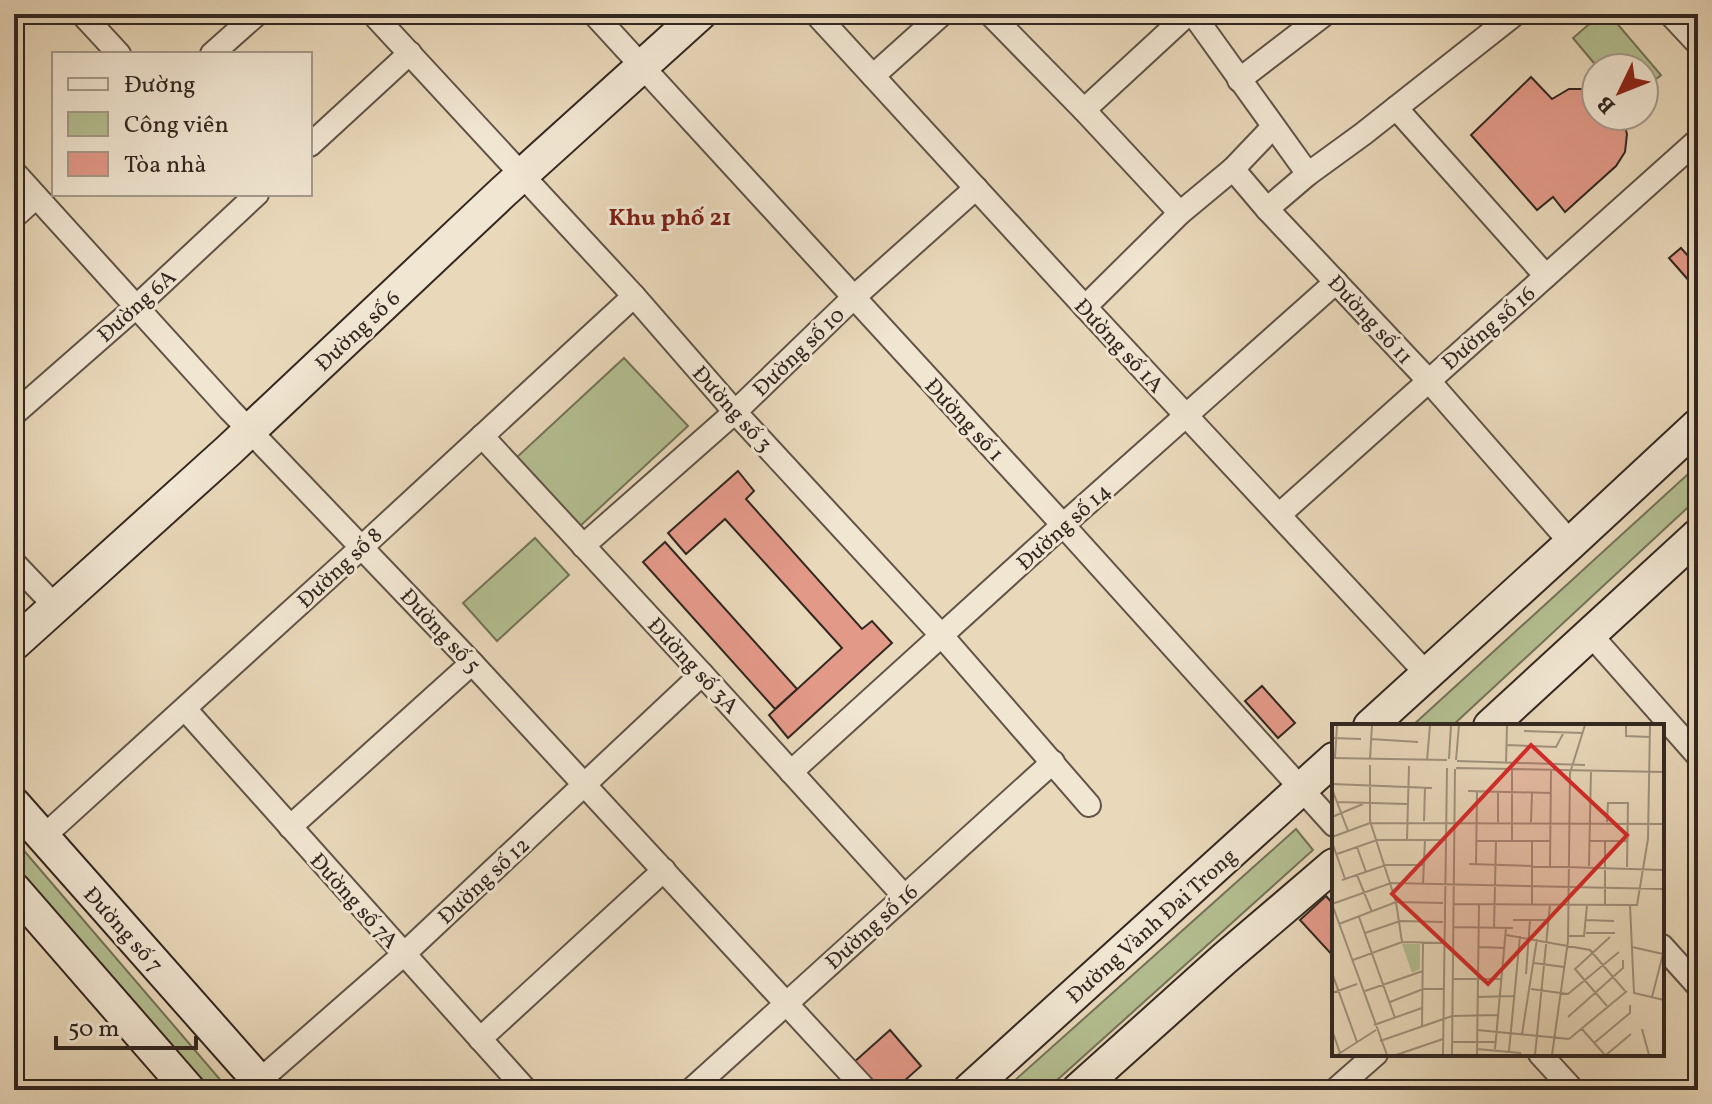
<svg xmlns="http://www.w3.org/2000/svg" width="1712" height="1104" font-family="Vollkorn,serif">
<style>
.green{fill:#b4bf91;stroke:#737359;stroke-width:2}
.building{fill:#e39988;stroke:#322721;stroke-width:2}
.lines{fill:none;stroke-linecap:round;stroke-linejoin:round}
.street-casing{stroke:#605347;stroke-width:26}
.secondary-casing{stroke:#322721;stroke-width:36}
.street{stroke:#f1e6d2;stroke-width:22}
.secondary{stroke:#f1e6d2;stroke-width:32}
.labels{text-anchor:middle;stroke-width:6;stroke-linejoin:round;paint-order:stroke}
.street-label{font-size:22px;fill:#322721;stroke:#f1e6d2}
.neighbourhood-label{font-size:24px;font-weight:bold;fill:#7a1f14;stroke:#f1e6d2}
.inset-road{fill:none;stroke:#a0917d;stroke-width:2}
.view{fill:#d62828;fill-opacity:0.15;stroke:#d62828;stroke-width:4}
.inset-edge{fill:none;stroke:#322721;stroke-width:4}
</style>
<rect width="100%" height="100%" fill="#e9d8ba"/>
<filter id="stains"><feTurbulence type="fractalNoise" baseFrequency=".0025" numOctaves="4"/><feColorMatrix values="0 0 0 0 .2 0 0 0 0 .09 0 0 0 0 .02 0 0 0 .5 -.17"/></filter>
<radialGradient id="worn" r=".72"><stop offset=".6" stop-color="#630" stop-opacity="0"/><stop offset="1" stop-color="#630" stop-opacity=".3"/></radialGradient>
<g class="green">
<path d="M1601,14H1609L1661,75L1644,89V68H1598L1573,38Z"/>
<path d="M624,358L688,426L579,527L516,458Z"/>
<path d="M1698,465V498L1452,726H1412Z"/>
<path d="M535,538L569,575L497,641L463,603Z"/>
<path d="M1296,829L1313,850L1046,1090H1004Z"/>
<path d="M14,839L229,1090H202L14,871Z"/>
</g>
<g class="building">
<path d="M1531,77L1552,99L1569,89H1596V116H1622L1627,134L1625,152L1616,166L1565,212L1553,197L1537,210L1471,135Z"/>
<path d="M1681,248L1698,267V291L1669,258Z"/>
<path d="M738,471L754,491L746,499L862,629L872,621L892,643L788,738L769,715L842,648L725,519L686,554L668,533Z"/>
<path d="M665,542L797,689L775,709L643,562Z"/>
<path d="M1262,686L1295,723L1278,738L1245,701Z"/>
<path d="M1326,896L1334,905V957L1300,920Z"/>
<path d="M890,1030L921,1066L894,1090H877L853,1063Z"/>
</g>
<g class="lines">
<g class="street-casing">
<g id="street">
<path d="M82,14L119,54"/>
<path d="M373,14L634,296L735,412L942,636L1089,805"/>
<path d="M594,14L1063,525L1334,825"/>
<path d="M816,14L1085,307L1426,673"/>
<path d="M990,14L1084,110L1180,213"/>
<path d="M1193,14L1308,174"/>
<path d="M1670,14L1698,44"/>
<path d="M212,54L257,14"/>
<path d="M873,76L942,14"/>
<path d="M1239,80L1325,14"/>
<path d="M1396,108L1546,276"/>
<path d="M1084,110L1188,14"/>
<path d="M310,145L410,53"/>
<path d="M1233,169L1267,209L1428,380L1571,543"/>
<path d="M14,172L230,410L472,663L866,1090"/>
<path d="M1267,209L1308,174L1363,134L1515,14"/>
<path d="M14,217L36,197"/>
<path d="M1085,307L1180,213L1233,169L1273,127"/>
<path d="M14,414L136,307L257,194"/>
<path d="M482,436L702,674L904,896"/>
<path d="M1279,515L1698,140"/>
<path d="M583,546L735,412L853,298L976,188"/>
<path d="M14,563L56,607"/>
<path d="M1591,635L1698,756"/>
<path d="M185,709L526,1090"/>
<path d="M791,772L1063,525L1336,282"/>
<path d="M290,827L472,663"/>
<path d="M43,837L362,547L634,296"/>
<path d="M1662,946L1698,986"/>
<path d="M480,1039L664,870"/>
<path d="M1540,1054L1573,1090"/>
<path d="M259,1081L404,954L702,674"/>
<path d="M691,1090L1053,762"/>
<path d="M1335,1090L1376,1054"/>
</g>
</g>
<g class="secondary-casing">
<g id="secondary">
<path d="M14,644L229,450L503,192L700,14"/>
<path d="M1370,726L1571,543L1698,425"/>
<path d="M1490,726L1698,535"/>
<path d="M14,804L267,1090"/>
<path d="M14,889L189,1090"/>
<path d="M969,1090L1334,759"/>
<path d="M1078,1090L1224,959L1334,865"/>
</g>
</g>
<use href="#street" class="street"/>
<use href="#secondary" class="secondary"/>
</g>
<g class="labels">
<g class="street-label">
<text transform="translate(136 305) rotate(-42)" y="8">Đường 6A</text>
<text transform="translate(1371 319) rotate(47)" y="8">Đường số 11</text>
<text transform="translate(1488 327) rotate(-41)" y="8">Đường số 16</text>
<text transform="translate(357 330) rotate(-43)" y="8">Đường số 6</text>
<text transform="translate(1120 345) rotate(47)" y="8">Đường số 1A</text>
<text transform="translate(798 351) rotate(-44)" y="8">Đường số 10</text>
<text transform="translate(733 408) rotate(48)" y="8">Đường số 3</text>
<text transform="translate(965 419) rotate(47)" y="8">Đường số 1</text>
<text transform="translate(1063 526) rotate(-42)" y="8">Đường số 14</text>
<text transform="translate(339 567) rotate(-43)" y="8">Đường số 8</text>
<text transform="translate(441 630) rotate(47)" y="8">Đường số 5</text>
<text transform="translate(694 665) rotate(47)" y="8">Đường số 3A</text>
<text transform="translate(483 880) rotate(-43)" y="8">Đường số 12</text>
<text transform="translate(355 900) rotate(48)" y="8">Đường số 7A</text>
<text transform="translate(1151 925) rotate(-42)" y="8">Đường Vành Đai Trong</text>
<text transform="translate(871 926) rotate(-42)" y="8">Đường số 16</text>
<text transform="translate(124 929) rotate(48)" y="8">Đường số 7</text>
</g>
<g class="neighbourhood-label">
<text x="670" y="225">Khu phố 21</text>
</g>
</g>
<g transform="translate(1332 724)">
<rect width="332" height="332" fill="#e9d8ba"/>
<path d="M70,220H88V245L80,249Z" fill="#b4bf91"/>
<path class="inset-road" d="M294,1V12L318,13M192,7L250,9M0,14L29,15M39,15L86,18M174,21L224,23L232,8M0,34L115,36M3,34L5,1M38,35L40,1M117,35L119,1M124,36L127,1M95,37L98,1M125,37L253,41M174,39L175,1M38,41V97L64,178L70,218M124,44L332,48M0,60L100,64M0,65L16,107M136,67L219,69M5,78L75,80M0,93L31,80M92,97L93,64M166,98V68M199,98L200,69M275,98L276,79H296L295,143M0,113L38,99L332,100M75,115L77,42M144,117H218M180,117V46M258,117H295M0,118L13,155M25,123L34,148M5,130L45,116H113M137,140L332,146M144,141L145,68M218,142L219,47M257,142L259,46M25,151L40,188M10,156L54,141H92M91,159L93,116M0,180L59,159L332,165M0,180L55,331M121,180L305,181L316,115L318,1M200,181V117M273,181V117M298,181L302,269L332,276M27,193L63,294M181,196H218M254,196L282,197M7,200L64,178L111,179M121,203L181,204M162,204L164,117M33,209L68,197L111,198M254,209H283M174,211L258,226L293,267M236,212H252L255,181M146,223L173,224M300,223L331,230M21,236L70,218L111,219M202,239L232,243M0,249L25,318M194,250L198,196M121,255H170M199,265L236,270L287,228M33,267L91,247M0,269L25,260M145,273L182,272M320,273L332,226M58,278L91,265H111M275,282L243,245L278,213M236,293L291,244V236M42,301L90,284M90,303L91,218M249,304L273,331M310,305L317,331M0,306L8,329M145,306L237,315M190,310L205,215M237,315L295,267M48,317L120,292L166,291M120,318H164M262,319L298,289V281M145,325L189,329M163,325L174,204M177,327L188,212M5,331L44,306M64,331L111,315M111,331L115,44M120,331L123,45M145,331L147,180M203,331L218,181M220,331L236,217L238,49L253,1M274,331L299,310"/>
<path class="view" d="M199,21L295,111L156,260L60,170Z"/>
<rect width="332" height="332" class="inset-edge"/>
</g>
<rect width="1712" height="1104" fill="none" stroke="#e9d8ba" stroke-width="48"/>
<rect x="16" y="16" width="1680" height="1072" fill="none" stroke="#322721" stroke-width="4"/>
<rect x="24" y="24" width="1664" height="1056" fill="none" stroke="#322721" stroke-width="2"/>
<rect x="52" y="52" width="260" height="144" fill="#f1e6d2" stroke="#a59a8b" stroke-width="2"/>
<rect x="68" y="78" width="40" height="12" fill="#f1e6d2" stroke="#a59a8b" stroke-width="2"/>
<text x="124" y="92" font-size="24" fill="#322721">Đường</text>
<rect x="68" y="112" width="40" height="24" fill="#b4bf91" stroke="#a59a8b" stroke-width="2"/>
<text x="124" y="132" font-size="24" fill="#322721">Công viên</text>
<rect x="68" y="152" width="40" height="24" fill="#e39988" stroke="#a59a8b" stroke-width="2"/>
<text x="124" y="172" font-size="24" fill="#322721">Tòa nhà</text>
<g transform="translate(1620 92) rotate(227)"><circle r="38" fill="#f1e6d2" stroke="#a59a8b" stroke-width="2"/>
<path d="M0-6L14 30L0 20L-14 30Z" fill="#8f2418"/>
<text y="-12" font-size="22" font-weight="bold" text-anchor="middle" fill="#322721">B</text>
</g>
<path d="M56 1036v12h140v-12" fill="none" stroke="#322721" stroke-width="4"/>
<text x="68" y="1036" font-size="24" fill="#322721" stroke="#f1e6d2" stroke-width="6" paint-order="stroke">50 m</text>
<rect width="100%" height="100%" filter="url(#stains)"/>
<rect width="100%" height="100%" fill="url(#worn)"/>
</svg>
